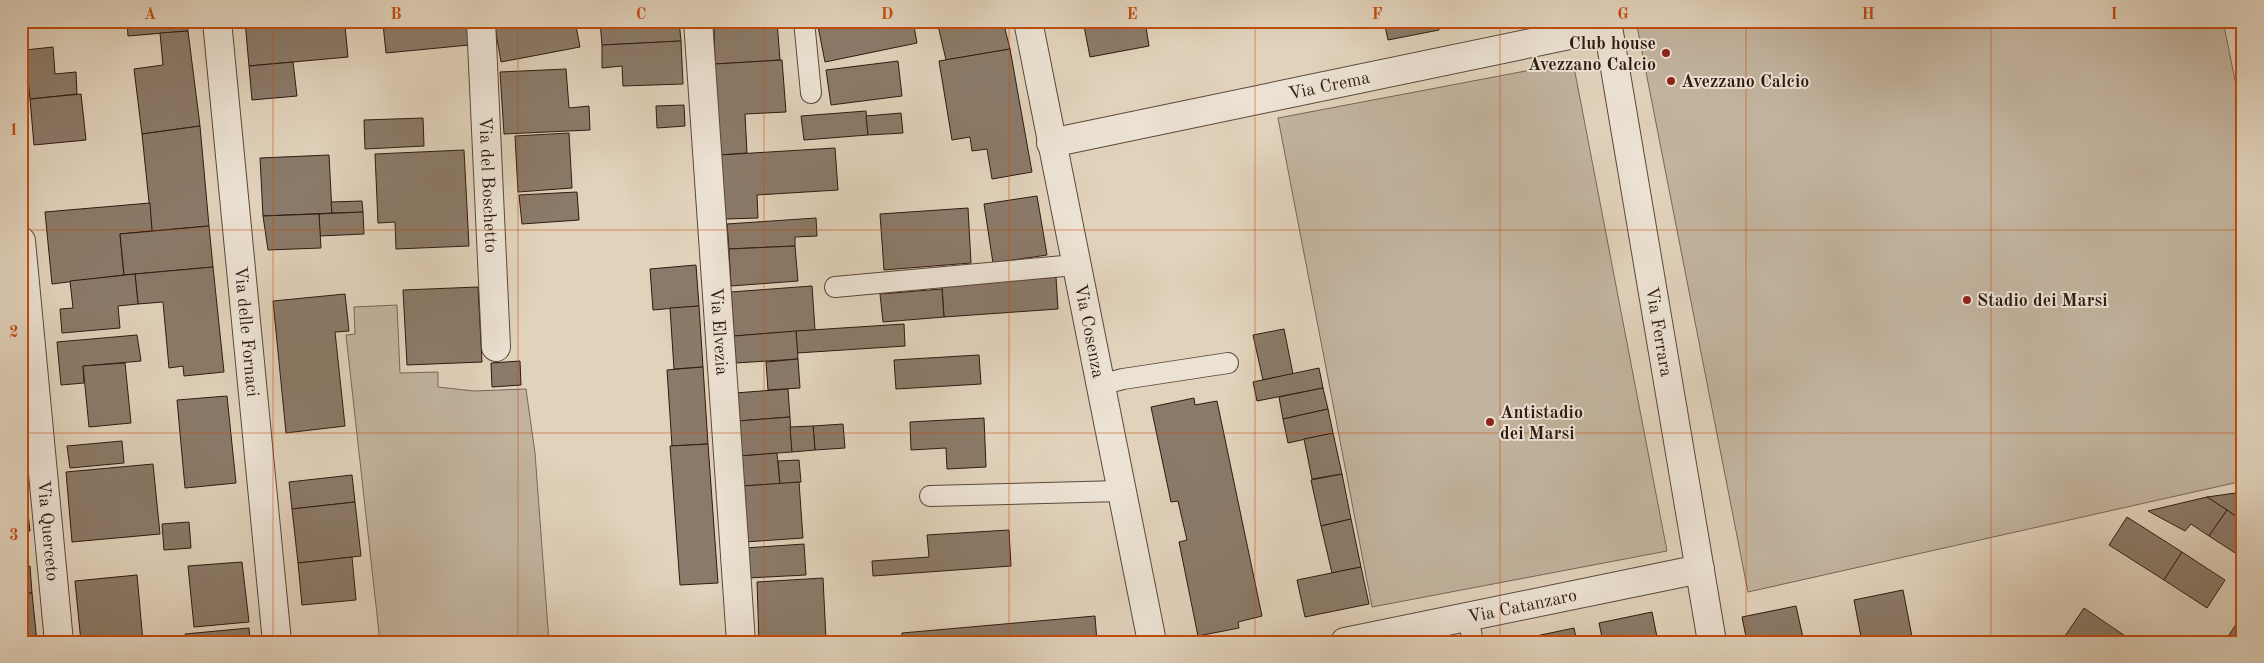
<svg xmlns="http://www.w3.org/2000/svg" width="2264" height="663" font-family="'Old Standard TT',serif">
<style>
.green{fill:#c2b39e;stroke:#786658}
.building{fill:#8b7a69;stroke:#2d1a11}
.lines{fill:none;stroke-linecap:round;stroke-linejoin:round}
.lane-casing{stroke:#5a483c;stroke-width:22}
.street-casing{stroke:#5a483c;stroke-width:30}
.lane{stroke:#ece2d3;stroke-width:20}
.street{stroke:#ece2d3;stroke-width:28}
.grid{fill:none;stroke:#c34c0d;stroke-width:1;stroke-opacity:0.55}
.poi-dot{fill:#8f2418;stroke:#ece2d3;stroke-width:2}
.labels{text-anchor:middle;stroke-width:4;stroke-linejoin:round;paint-order:stroke}
.poi-label{font-size:18px;font-weight:bold;fill:#2d1a11;stroke:#ece2d3;text-anchor:start}
.street-label{font-size:18px;fill:#2d1a11;stroke:#ece2d3}
.neatline{fill:none;stroke:#c34c0d;stroke-width:2}
.grid-label{font-size:16px;text-anchor:middle;font-weight:bold;fill:#c34c0d}
</style>
<rect width="100%" height="100%" fill="#e1d2bb"/>
<filter id="stains"><feTurbulence type="fractalNoise" baseFrequency=".004" numOctaves="4"/><feColorMatrix values="0 0 0 0 .2 0 0 0 0 .09 0 0 0 0 .02 0 0 0 .5 -.17"/></filter>
<radialGradient id="worn" r=".72"><stop offset=".6" stop-color="#630" stop-opacity="0"/><stop offset="1" stop-color="#630" stop-opacity=".3"/></radialGradient>
<g class="green">
<path d="M1636,21H2223L2243,119V481L1748,592Z"/>
<path d="M1573,62L1667,551L1372,607L1278,118Z"/>
<path d="M397,305L400,373L438,372V387L474,391L526,389L535,453L549,642H380L346,335L355,334L354,307Z"/>
</g>
<g class="building">
<path d="M127,21H187L188,31L128,36Z"/>
<path d="M245,21H330V27L345,26L348,57L249,66Z"/>
<path d="M371,21H411L372,25Z"/>
<path d="M411,21H467L469,45L386,53L383,24Z"/>
<path d="M494,21H575L580,47L501,62Z"/>
<path d="M600,21H679L681,41L602,45Z"/>
<path d="M732,21H777L780,60L715,64L714,25Z"/>
<path d="M817,21H913L917,43L825,62Z"/>
<path d="M937,21H1003L1010,49L946,60Z"/>
<path d="M1083,21H1145L1149,46L1090,57Z"/>
<path d="M1384,21H1437L1439,30L1388,40Z"/>
<path d="M188,31L200,126L142,134L134,69L163,65L160,33Z"/>
<path d="M681,41L683,84L623,86L622,66L602,68V45Z"/>
<path d="M53,47L55,74L76,72L77,94L30,99L25,50Z"/>
<path d="M1010,49L1032,172L992,179L987,149L972,151L970,137L952,140L939,61Z"/>
<path d="M782,60L786,112L745,114L747,153L720,155L715,64Z"/>
<path d="M898,61L902,96L831,105L826,70Z"/>
<path d="M293,62L297,96L252,100L249,66Z"/>
<path d="M566,69L569,108L589,106L590,130L504,134L500,72Z"/>
<path d="M81,94L86,140L34,145L30,99Z"/>
<path d="M684,105L685,126L657,128L656,106Z"/>
<path d="M866,111L868,135L804,140L801,116Z"/>
<path d="M901,113L903,133L868,135L866,116Z"/>
<path d="M423,118L424,146L365,149L364,120Z"/>
<path d="M200,126L209,226L152,231L142,134Z"/>
<path d="M569,133L572,188L518,192L515,136Z"/>
<path d="M835,148L838,190L757,195L758,218L725,219L720,155Z"/>
<path d="M464,150L469,246L396,249L395,222L378,223L375,154Z"/>
<path d="M329,155L332,213L263,216L260,158Z"/>
<path d="M577,192L579,220L522,224L519,195Z"/>
<path d="M1037,196L1047,255L993,263L984,204Z"/>
<path d="M362,201L363,212L332,213L331,202Z"/>
<path d="M150,203L152,231L120,234L124,275L52,284L45,212Z"/>
<path d="M968,208L971,263L884,270L880,214Z"/>
<path d="M363,212L364,234L320,236L319,214Z"/>
<path d="M319,214L321,248L268,250L263,216Z"/>
<path d="M816,218L817,236L795,237V246L729,249L727,224Z"/>
<path d="M209,226L213,267L124,275L120,234Z"/>
<path d="M795,246L798,281L731,286L729,249Z"/>
<path d="M696,265L699,306L653,310L650,269Z"/>
<path d="M213,267L224,372L184,376L183,366L169,368L163,302L138,304L135,274Z"/>
<path d="M135,274L138,304L118,306L120,328L62,333L60,309L73,308L70,281Z"/>
<path d="M1056,277L1058,309L944,317L942,286Z"/>
<path d="M812,286L815,330L734,336L731,292Z"/>
<path d="M478,287L482,362L407,365L403,290Z"/>
<path d="M942,289L944,317L883,322L880,294Z"/>
<path d="M345,294L349,331L335,332L345,426L286,433L273,301Z"/>
<path d="M699,306L703,367L674,369L670,308Z"/>
<path d="M904,324L905,346L797,353L796,331Z"/>
<path d="M1284,329L1293,374L1263,380L1253,335Z"/>
<path d="M796,331L798,359L736,363L734,336Z"/>
<path d="M137,335L141,361L83,366L84,383L61,385L57,342Z"/>
<path d="M979,355L981,384L896,389L894,360Z"/>
<path d="M798,359L800,388L768,390L766,362Z"/>
<path d="M520,361L521,385L492,387L491,363Z"/>
<path d="M125,363L131,423L89,427L83,366Z"/>
<path d="M703,367L708,444L672,446L667,370Z"/>
<path d="M1319,368L1323,388L1257,401L1253,382Z"/>
<path d="M1323,388L1328,409L1283,419L1279,397Z"/>
<path d="M788,389L790,417L738,421L735,393Z"/>
<path d="M227,396L236,483L185,488L177,400Z"/>
<path d="M1194,398L1195,405L1217,401L1262,616L1238,622L1239,628L1198,636L1179,542L1187,540L1178,501L1171,502L1151,407Z"/>
<path d="M1328,409L1333,433L1288,443L1283,419Z"/>
<path d="M790,417L792,452L740,456L738,421Z"/>
<path d="M984,418L986,467L947,469L946,448L911,450L910,422Z"/>
<path d="M843,424L845,448L815,450L813,426Z"/>
<path d="M813,426L815,450L792,452L790,427Z"/>
<path d="M1333,433L1342,474L1312,479L1304,439Z"/>
<path d="M122,441L124,463L70,468L67,446Z"/>
<path d="M708,444L718,583L680,585L670,446Z"/>
<path d="M21,453L30,531L21,532Z"/>
<path d="M777,453L780,484L743,486L740,456Z"/>
<path d="M799,460L801,482L780,484L778,461Z"/>
<path d="M153,464L160,534L72,542L66,472Z"/>
<path d="M1342,474L1351,519L1321,526L1311,480Z"/>
<path d="M352,475L355,502L292,509L289,482Z"/>
<path d="M799,482L803,538L745,542L743,486Z"/>
<path d="M2243,492V521L2207,497Z"/>
<path d="M2207,497L2227,510L2209,536L2191,524L2185,531L2148,511Z"/>
<path d="M355,502L361,556L298,563L292,509Z"/>
<path d="M2227,510L2243,521V558L2209,536Z"/>
<path d="M2127,517L2182,552L2164,580L2109,545Z"/>
<path d="M1351,519L1361,567L1332,573L1321,526Z"/>
<path d="M189,522L191,548L164,550L162,524Z"/>
<path d="M1009,530L1011,566L873,576L872,561L929,557L927,535Z"/>
<path d="M804,544L806,575L748,578L745,548Z"/>
<path d="M2182,552L2225,580L2207,608L2164,580Z"/>
<path d="M352,557L356,600L302,605L298,563Z"/>
<path d="M242,562L249,622L194,627L188,566Z"/>
<path d="M30,566L32,593L21,594V567Z"/>
<path d="M1361,567L1369,604L1305,617L1297,580Z"/>
<path d="M137,575L143,642H81L75,581Z"/>
<path d="M823,578L826,640L759,642L757,582Z"/>
<path d="M1903,590L1913,642H1862L1854,600Z"/>
<path d="M32,593L37,642H21V594Z"/>
<path d="M1796,606L1804,642H1747L1742,617Z"/>
<path d="M2084,608L2134,642H2061Z"/>
<path d="M1652,612L1658,642H1603L1599,623Z"/>
<path d="M2243,614V642H2233L2227,638Z"/>
<path d="M1095,616L1097,642H902V633Z"/>
<path d="M249,628L250,642H186L185,634Z"/>
<path d="M1574,628L1577,642H1523L1522,639Z"/>
<path d="M175,636V642H148V639Z"/>
<path d="M350,638L351,642H318Z"/>
</g>
<g class="lines">
<g class="lane-casing">
<g id="lane">
<path d="M804,21L811,93"/>
<path d="M835,287L1075,265"/>
<path d="M1099,385L1123,379L1228,363"/>
<path d="M930,496L1121,491"/>
<path d="M1468,617L1473,642"/>
</g>
</g>
<g class="street-casing">
<g id="street">
<path id="s1" d="M217,21L277,642"/>
<path id="s2" d="M481,21L496,347"/>
<path id="s3" d="M698,21L741,642"/>
<path id="s4" d="M1028,21L1152,642"/>
<path id="s5" d="M1607,21L1712,642"/>
<path id="s6" d="M1051,143L1608,27"/>
<path id="s7" d="M21,241L59,642"/>
<path id="s8" d="M1345,642L1700,569"/>
</g>
</g>
<use href="#lane" class="lane"/>
<use href="#street" class="street"/>
</g>
<path class="grid" d="M273,21V642M518,21V642M764,21V642M1009,21V642M1255,21V642M1500,21V642M1746,21V642M1991,21V642M21,230H2243M21,433H2243"/>
<g class="poi-dot">
<circle cx="1666" cy="53" r="5"/>
<circle cx="1671" cy="81" r="5"/>
<circle cx="1967" cy="300" r="5"/>
<circle cx="1490" cy="422" r="5"/>
</g>
<g class="labels">
<g class="poi-label">
<text x="1656" y="49" text-anchor="end">Club house<tspan x="1656" dy="21">Avezzano Calcio</tspan></text>
<text x="1681" y="87">Avezzano Calcio</text>
<text x="1977" y="306">Stadio dei Marsi</text>
<text x="1500" y="418">Antistadio<tspan x="1500" dy="21">dei Marsi</tspan></text>
</g>
<g class="street-label">
<text dy="6" stroke="none"><textPath href="#s6" startOffset="284">Via Crema</textPath></text>
<text dy="6" stroke="none"><textPath href="#s2" startOffset="164">Via del Boschetto</textPath></text>
<text dy="6" stroke="none"><textPath href="#s1" startOffset="312">Via delle Fornaci</textPath></text>
<text dy="6" stroke="none"><textPath href="#s5" startOffset="315">Via Ferrara</textPath></text>
<text dy="6" stroke="none"><textPath href="#s3" startOffset="311">Via Elvezia</textPath></text>
<text dy="6" stroke="none"><textPath href="#s4" startOffset="316">Via Cosenza</textPath></text>
<text dy="6" stroke="none"><textPath href="#s7" startOffset="291">Via Querceto</textPath></text>
<text dy="6" stroke="none"><textPath href="#s8" startOffset="181">Via Catanzaro</textPath></text>
</g>
</g>
<rect width="2264" height="663" fill="none" stroke="#e1d2bb" stroke-width="55"/>
<rect x="28" y="28" width="2208" height="608" class="neatline"/>
<g class="grid-label">
<text x="150" y="19">A</text>
<text x="396" y="19">B</text>
<text x="641" y="19">C</text>
<text x="887" y="19">D</text>
<text x="1132" y="19">E</text>
<text x="1377" y="19">F</text>
<text x="1623" y="19">G</text>
<text x="1868" y="19">H</text>
<text x="2114" y="19">I</text>
<text x="14" y="135">1</text>
<text x="14" y="337">2</text>
<text x="14" y="540">3</text>
</g>
<rect width="100%" height="100%" filter="url(#stains)"/>
<rect width="100%" height="100%" fill="url(#worn)"/>
</svg>
